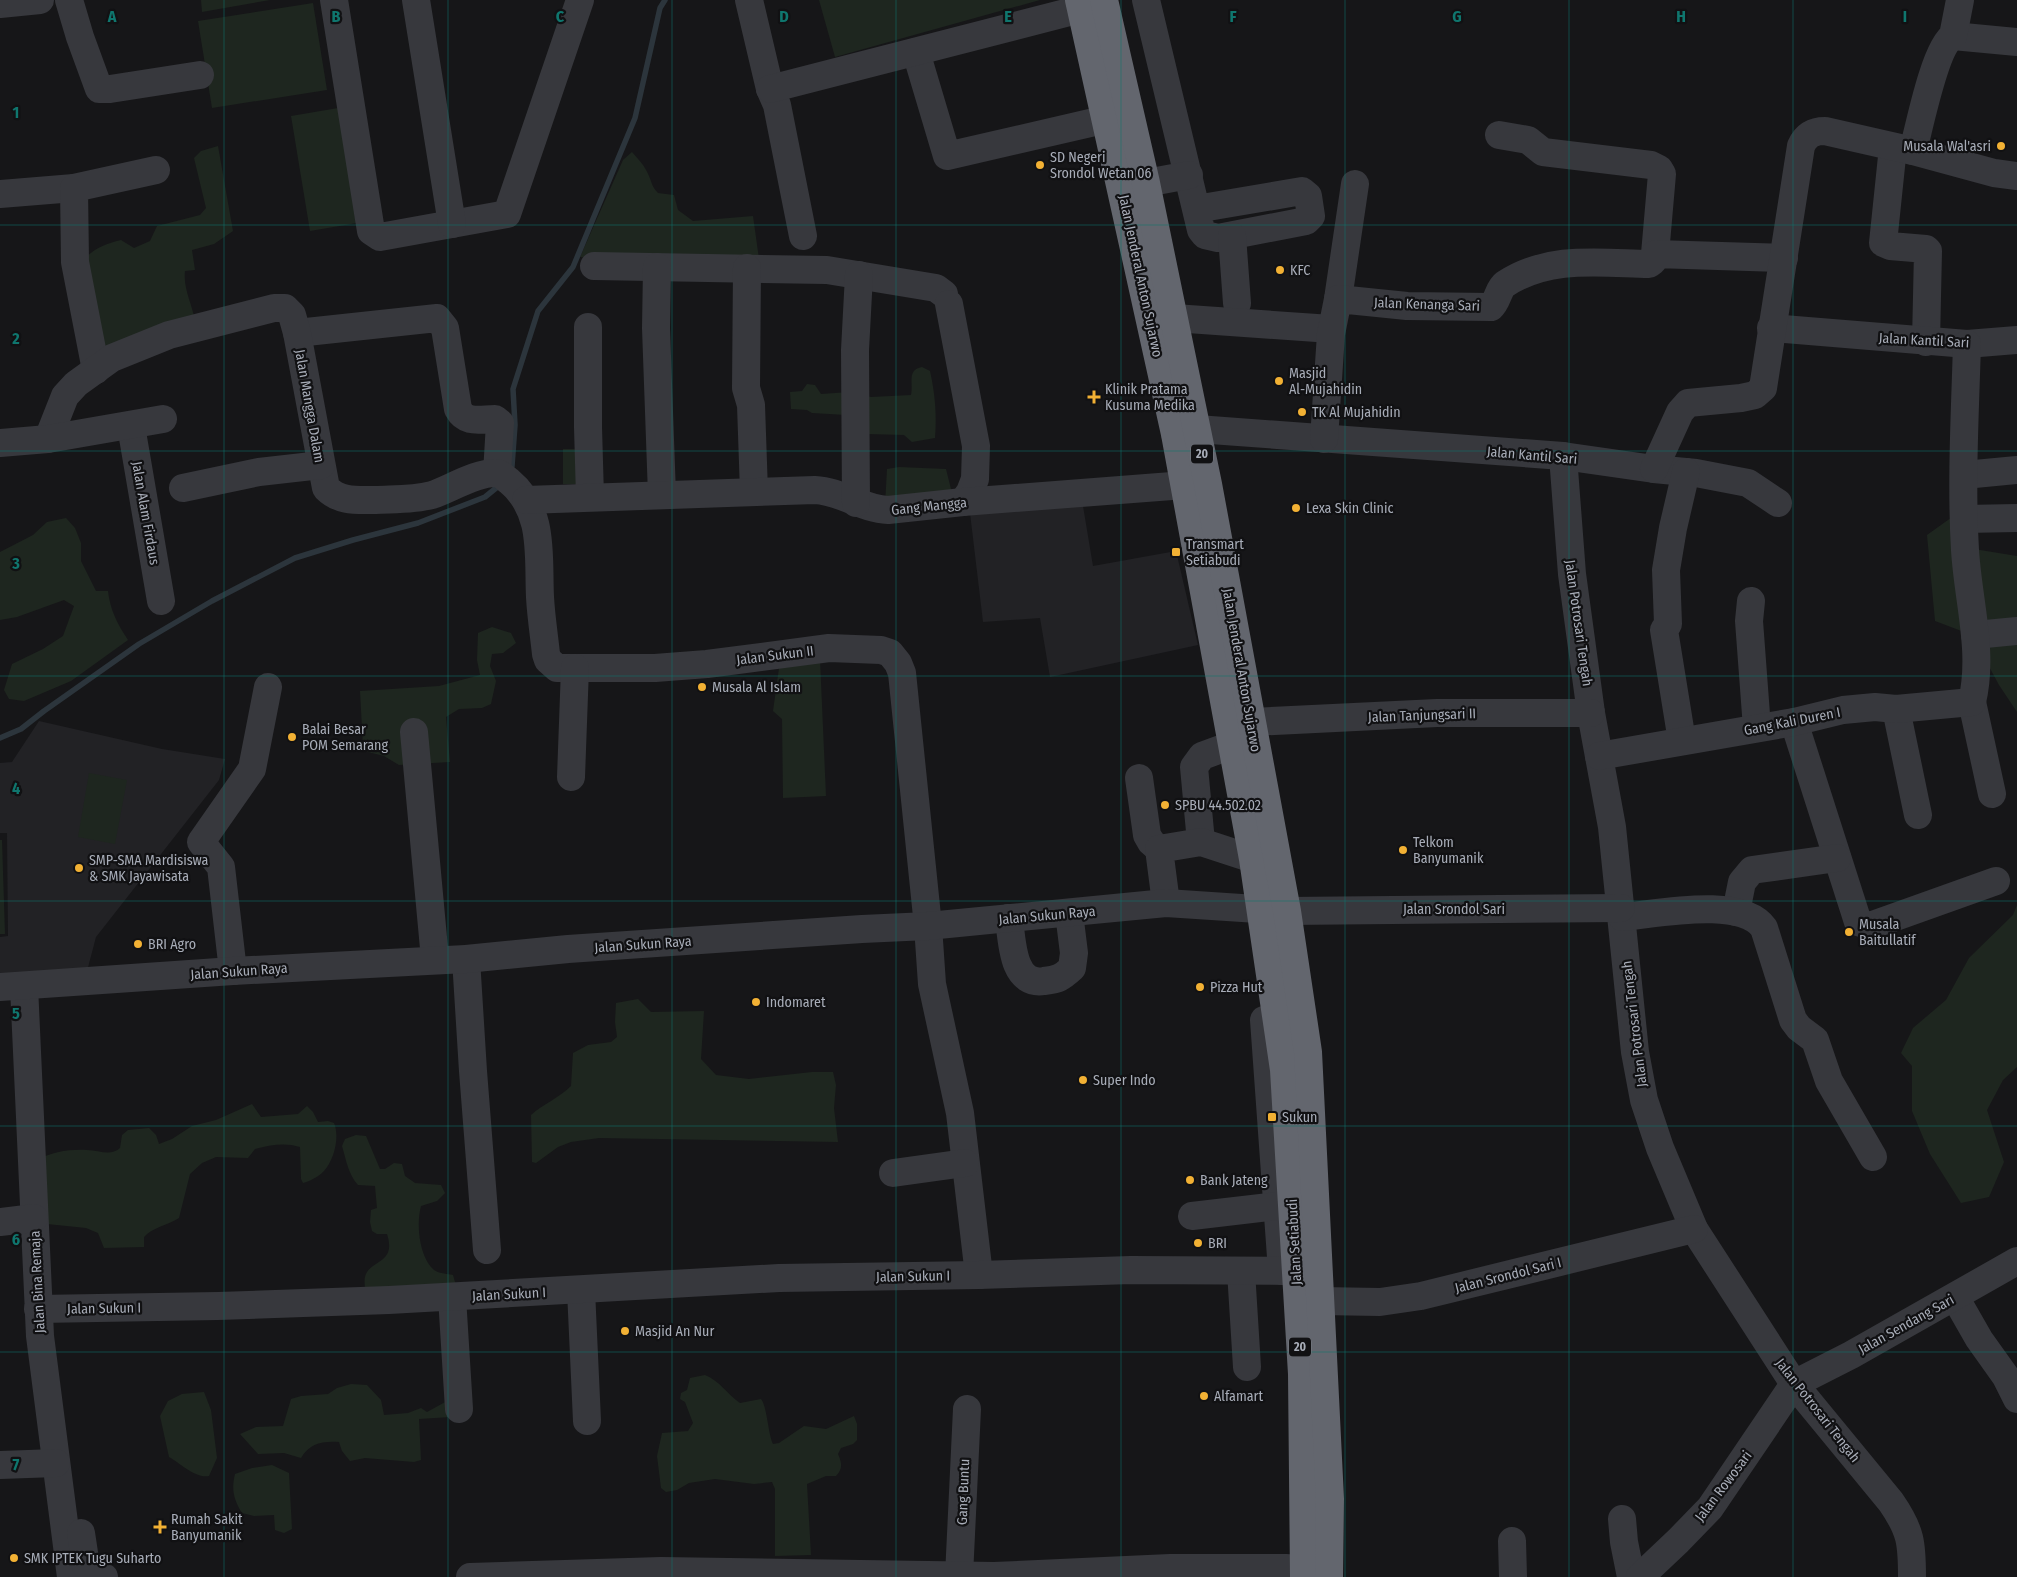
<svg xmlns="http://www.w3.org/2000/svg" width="2017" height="1577" font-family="'Fira Sans Condensed',sans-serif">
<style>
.built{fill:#222225}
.green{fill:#1e261f}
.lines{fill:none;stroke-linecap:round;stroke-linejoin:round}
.stream{stroke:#2c353c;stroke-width:5.5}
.minor{stroke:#37383d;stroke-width:28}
.highway{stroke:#63666e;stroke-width:28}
.grid{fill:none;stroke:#0f766e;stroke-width:1;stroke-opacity:0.55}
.poi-dot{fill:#f2b134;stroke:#111113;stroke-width:2}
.labels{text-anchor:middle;stroke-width:4.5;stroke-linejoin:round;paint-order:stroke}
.shield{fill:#111113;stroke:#7b7e86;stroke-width:1}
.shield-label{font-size:12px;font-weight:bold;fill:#a8adb8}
.poi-label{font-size:14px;fill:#a8adb8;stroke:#111113;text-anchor:start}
.street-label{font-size:14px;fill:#a8adb8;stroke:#111113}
.grid-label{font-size:16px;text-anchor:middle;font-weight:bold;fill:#0f766e;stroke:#111113;stroke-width:4.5;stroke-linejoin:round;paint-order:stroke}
</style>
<rect width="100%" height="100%" fill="#161618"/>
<g class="built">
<path d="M1082,500L1093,566L1176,551L1198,645L1050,677L1040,618L983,622L970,513Z"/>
<path d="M39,721L162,749L225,759L219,780L96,937L86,975L0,978V937L8,936L7,833H0V763L12,762Z"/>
</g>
<g class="green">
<path d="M201,0H270L202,12Z"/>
<path d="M819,0H1040L835,57Z"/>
<path d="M313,3L327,90L212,108L198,21Z"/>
<path d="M344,107L363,222L310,231L291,116Z"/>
<path d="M218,146L233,231L214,244L192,250L195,270L185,271C183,289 192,303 195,321L100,358L81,263C92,249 104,244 121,240L134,248L150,241L157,226L200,215L206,208L194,158L201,151Z"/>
<path d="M632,152C639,160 645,166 649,176C652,183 652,187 658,193L674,195L678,210L693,221L753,216L761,273L662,267L580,257L623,160Z"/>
<path d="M922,367L930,371C935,393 937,416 935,438L912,442L904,435L866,434L846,415L812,413L807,410L791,409L790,392L802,391L807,384L815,385L821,394L849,392L871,397L911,395C914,384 906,370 922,367Z"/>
<rect x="563" y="449" width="20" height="35"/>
<path d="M899,467L946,469L953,497L885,505L887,469Z"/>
<path d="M1955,515L1974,549L2017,556V712L1999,685L1972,635L1935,621L1927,535Z"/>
<path d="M66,518L75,528L81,543V561L96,591H108C110,610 118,625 128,640L71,681L24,701L9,699L4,690L12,664L43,649L63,636L74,606L64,600L17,617L0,620V552L33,535L47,522Z"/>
<path d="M492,627L511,633L516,643L503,653L492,654L490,666L496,681L491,704L482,708L459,709L446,717L450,762L399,765L384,756L368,752L363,747L360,691L439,686L480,675L477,660L478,633Z"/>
<path d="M820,659L826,796L783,798L782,719L773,711L780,661Z"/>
<path d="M89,773L127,780L115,844L78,837Z"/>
<path d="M0,840H2L5,934H0Z"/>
<path d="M2017,905V1067L2003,1080L1987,1110L2004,1162L1989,1197L1961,1203L1930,1154L1912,1111V1066L1901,1053L1913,1028L1946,1000L1969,958L2013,915Z"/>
<path d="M638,999L651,1012L704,1011L701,1059L716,1075L749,1079L812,1072H833L836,1085L834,1108L838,1142L599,1138L571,1142L558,1147L536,1163L532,1162L531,1115C543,1104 559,1098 571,1086L573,1053L588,1045L611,1042L617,1037L615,1022L616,1003Z"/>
<path d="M252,1104L261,1117L298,1114L307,1106L313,1112L318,1122L328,1121L334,1123C340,1137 334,1160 324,1171C318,1177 310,1181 303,1183L301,1179L300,1147C285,1142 270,1145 255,1149L248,1158L216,1157L202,1163L190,1174L179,1218C168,1225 151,1228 144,1237V1247L104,1248L98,1233L86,1228L47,1224L37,1160C51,1152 70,1149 87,1150C99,1150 110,1157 120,1148L122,1135L128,1130L149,1128L156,1135L159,1144L172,1139L192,1126L216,1120Z"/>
<path d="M356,1135L366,1136L380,1169H385L394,1163L402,1164L405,1176L415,1183L441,1185L445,1193L437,1201L421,1206C416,1224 419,1257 434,1270C438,1273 447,1274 453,1275L457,1289L365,1290C365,1286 364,1281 365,1277C369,1259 397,1265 387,1234H377L372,1231L370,1222L371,1210L377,1208L375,1186L358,1185C348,1174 346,1159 342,1146L345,1139Z"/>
<path d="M705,1375C720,1381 727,1394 740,1403L761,1399C767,1406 768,1433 773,1444L779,1443L804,1426L826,1429L854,1416L857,1424V1440L853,1444L841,1448L838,1454C842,1463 843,1469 836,1476H826L807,1484L811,1555L775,1556V1489L772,1482L754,1484L715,1479L689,1483L677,1490L666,1492L661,1488L657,1456L662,1433L688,1431L693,1423L685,1402L680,1399L681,1393L687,1390L690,1378Z"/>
<path d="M351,1384L367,1385L381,1400L384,1415L408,1413L421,1408L427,1412L447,1401L451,1417L419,1419L421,1460L414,1462L365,1458L350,1461L342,1451L339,1442C322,1441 310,1443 301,1458L284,1453L258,1454L240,1434L256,1427L283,1426L291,1399L301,1396L328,1394L337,1388Z"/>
<path d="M204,1392L211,1410L217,1458L209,1476C196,1479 180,1463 169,1457L160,1416L168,1401L182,1394Z"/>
<path d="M272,1465L289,1473L292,1529L284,1533L275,1530L274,1515L254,1516L242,1513C234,1500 231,1490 235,1474L252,1468Z"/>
</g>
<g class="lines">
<g class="stream">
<path d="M508,472L512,466L515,425L513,389L538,311L573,267L635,118L660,8L665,0"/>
<path d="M0,738L21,729L44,711L139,644L212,601L295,558L353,540L418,523L485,497L501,484"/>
</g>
<g class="minor">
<path d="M69,0L80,37L99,89H110L200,75"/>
<path d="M334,0L371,231L380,237L507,214L580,0"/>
<path d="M416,0L452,224"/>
<path d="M749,0L770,89L777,105L803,236"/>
<path d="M1146,0L1201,230L1205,235L1218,238L1306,221L1311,216L1308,196L1302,191L1196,209"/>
<path d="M0,4L40,0"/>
<path d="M1953,36L2017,42"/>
<path d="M916,52L947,156L1129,114"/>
<path d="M770,89L1081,9L1103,5"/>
<path d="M1499,135L1528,140L1543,152L1651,165L1659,169L1662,174L1655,254"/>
<path d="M1893,147L1883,243L1890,246L1926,249L1928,251L1926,342"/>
<path d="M1913,151C1919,128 1935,47 1953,36L1960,0"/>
<path d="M1146,183L1189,175"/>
<path d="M0,194L74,188"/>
<path d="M1232,236L1237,303"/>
<path d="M594,266L827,270L936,288L944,294"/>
<path d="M657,267L656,328L662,495"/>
<path d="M747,268L746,388L751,405L754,492"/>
<path d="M1338,299L1355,184"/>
<path d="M949,304L976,446L975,479L970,492L963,502"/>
<path d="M1174,318L1331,329"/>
<path d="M588,327V427L590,497"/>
<path d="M1771,328L1967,344L2017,340"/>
<path d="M297,333L437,318L445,328L458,409C466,424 480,419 495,419L500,423L497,473"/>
<path d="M96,370L75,262L74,188L156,170"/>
<path d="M131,426L161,601"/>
<path d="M1175,434L1197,429L1563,456L1654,469L1696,473L1748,483L1778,503"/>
<path d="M48,439L65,396L76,384L112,358L169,335L274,308H285L292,315L297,333L326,488C340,502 357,500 375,500C394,499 413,500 432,495C450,489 477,472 496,473C501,473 505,478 509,481C545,511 538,556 540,597C541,616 544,635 546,654L548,660L557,668H655L707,664L829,648L881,650L890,653L898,663L902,673L928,926L932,984L960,1113L979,1275"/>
<path d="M1324,439L1331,334L1338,299L1407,306L1491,307C1498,301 1498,289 1505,284C1549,255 1600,263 1649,264L1653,261L1655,254L1784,258"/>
<path d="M0,443L48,439L163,419"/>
<path d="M1563,456L1572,574L1591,713L1612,827L1635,1052L1644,1100L1660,1148L1694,1229L1794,1384L1891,1502C1911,1531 1912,1543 1912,1577"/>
<path d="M1654,469L1680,412L1688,403L1741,398L1755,395L1763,388L1801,146C1806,135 1813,131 1825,131L1913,151L1994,173L2017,176"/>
<path d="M1964,475L2017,470"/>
<path d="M183,488L259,472L321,465"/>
<path d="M526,500L815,490C841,491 862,509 888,510L963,502L1185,485"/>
<path d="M856,503L855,350L859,275"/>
<path d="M1964,519L2017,518"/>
<path d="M1751,601L1749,621L1757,728"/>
<path d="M1975,635L2017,631"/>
<path d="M1972,702L1992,794"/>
<path d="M1896,709L1918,815"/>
<path d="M1252,722L1437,713H1591"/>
<path d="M1794,722L1858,922L1870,926L1996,881"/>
<path d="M414,732L435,959"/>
<path d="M1682,741L1664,630L1668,624L1666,570L1673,528L1686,472"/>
<path d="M1599,756L1794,722L1843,710L1875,707L1896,709L1972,702C1984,652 1968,601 1965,550C1961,482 1965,413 1967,344"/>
<path d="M571,777L575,668"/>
<path d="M1139,778L1147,835L1151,842L1159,849"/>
<path d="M1201,842L1194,767L1202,756L1232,745"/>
<path d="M1166,903L1159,849L1201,842L1253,859"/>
<path d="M1736,912L1742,882L1752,870L1837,858"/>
<path d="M1622,917C1658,914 1741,896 1764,928L1793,1020L1799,1028L1815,1040L1829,1081L1873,1157"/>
<path d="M1009,918C1012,941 1012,986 1044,981C1059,979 1061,978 1072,968L1074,953L1069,913"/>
<path d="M466,959L473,1071L487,1250"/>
<path d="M233,971L221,867L201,842L252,769L268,687"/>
<path d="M24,986L40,1336L71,1577"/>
<path d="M0,987L233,971L466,959L568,949L862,929L928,926L1166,903L1287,911L1621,908"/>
<path d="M1264,1020L1282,1271"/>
<path d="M893,1173L965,1163"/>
<path d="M1192,1216L1277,1206"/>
<path d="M0,1222L34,1218"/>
<path d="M1241,1271L1247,1367"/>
<path d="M581,1290L587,1421"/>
<path d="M452,1297L459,1409"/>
<path d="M1955,1297L1979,1339L2006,1377L2017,1399"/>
<path d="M1320,1301L1380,1302L1421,1296L1694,1229"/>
<path d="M38,1309L218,1306L389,1300L779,1278L979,1275L1131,1270L1296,1271"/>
<path d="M0,1465L56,1463"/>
<path d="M1622,1519L1624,1542L1631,1577"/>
<path d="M81,1533L86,1566L104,1577"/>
<path d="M1512,1541L1513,1577"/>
<path d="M959,1576L967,1409"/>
<path d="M470,1577L661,1571L994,1576L1170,1568H1287"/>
<path d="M1640,1577L1678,1541L1710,1508L1794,1384L1851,1355L2017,1261"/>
</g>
<g class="highway">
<path d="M1079,0L1175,434L1253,859L1284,1070L1302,1374L1304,1577"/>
<path d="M1104,0L1146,183L1208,484L1287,911L1308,1052L1330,1499L1329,1577"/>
</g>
</g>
<path class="grid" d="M224,0V1577M448,0V1577M672,0V1577M896,0V1577M1121,0V1577M1345,0V1577M1569,0V1577M1793,0V1577M0,225H2017M0,451H2017M0,676H2017M0,901H2017M0,1126H2017M0,1352H2017"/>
<g class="poi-dot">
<circle cx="2001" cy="146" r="5"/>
<circle cx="1040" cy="165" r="5"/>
<circle cx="1280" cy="270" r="5"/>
<circle cx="1279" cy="381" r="5"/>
<path d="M1091.5 389.5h5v5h5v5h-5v5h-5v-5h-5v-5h5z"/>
<circle cx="1302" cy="412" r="5"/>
<circle cx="1296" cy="508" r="5"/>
<rect x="1171" y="547" width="10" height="10" rx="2.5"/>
<circle cx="702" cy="687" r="5"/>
<circle cx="292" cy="737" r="5"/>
<circle cx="1165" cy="805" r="5"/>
<circle cx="1403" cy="850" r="5"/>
<circle cx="79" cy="868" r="5"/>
<circle cx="1849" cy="932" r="5"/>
<circle cx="138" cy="944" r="5"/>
<circle cx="1200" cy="987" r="5"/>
<circle cx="756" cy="1002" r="5"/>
<circle cx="1083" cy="1080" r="5"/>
<rect x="1267" y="1112" width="10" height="10" rx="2.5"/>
<circle cx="1190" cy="1180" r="5"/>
<circle cx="1198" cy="1243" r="5"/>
<circle cx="625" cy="1331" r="5"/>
<circle cx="1204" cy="1396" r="5"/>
<path d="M157.5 1519.5h5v5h5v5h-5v5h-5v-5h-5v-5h5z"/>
<circle cx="14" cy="1558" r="5"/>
</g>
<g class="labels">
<g class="shield">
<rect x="1191" y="444.5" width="22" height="19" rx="4"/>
<rect x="1289" y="1337.5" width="22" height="19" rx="4"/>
</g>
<g class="shield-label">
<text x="1202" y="458">20</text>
<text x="1300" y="1351">20</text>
</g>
<g class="poi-label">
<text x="1991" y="151" text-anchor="end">Musala Wal'asri</text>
<text x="1050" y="162">SD Negeri<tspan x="1050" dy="16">Srondol Wetan 06</tspan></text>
<text x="1290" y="275">KFC</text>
<text x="1289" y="378">Masjid<tspan x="1289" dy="16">Al-Mujahidin</tspan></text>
<text x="1105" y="394">Klinik Pratama<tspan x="1105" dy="16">Kusuma Medika</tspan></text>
<text x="1312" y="417">TK Al Mujahidin</text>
<text x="1306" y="513">Lexa Skin Clinic</text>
<text x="1186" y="549">Transmart<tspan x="1186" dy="16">Setiabudi</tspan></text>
<text x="712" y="692">Musala Al Islam</text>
<text x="302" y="734">Balai Besar<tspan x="302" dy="16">POM Semarang</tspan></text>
<text x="1175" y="810">SPBU 44.502.02</text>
<text x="1413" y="847">Telkom<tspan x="1413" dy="16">Banyumanik</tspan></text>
<text x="89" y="865">SMP-SMA Mardisiswa<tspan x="89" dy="16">&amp; SMK Jayawisata</tspan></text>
<text x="1859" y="929">Musala<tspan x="1859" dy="16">Baitullatif</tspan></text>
<text x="148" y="949">BRI Agro</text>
<text x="1210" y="992">Pizza Hut</text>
<text x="766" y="1007">Indomaret</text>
<text x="1093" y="1085">Super Indo</text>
<text x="1282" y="1122">Sukun</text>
<text x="1200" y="1185">Bank Jateng</text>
<text x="1208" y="1248">BRI</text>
<text x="635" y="1336">Masjid An Nur</text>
<text x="1214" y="1401">Alfamart</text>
<text x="171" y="1524">Rumah Sakit<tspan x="171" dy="16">Banyumanik</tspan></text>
<text x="24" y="1563">SMK IPTEK Tugu Suharto</text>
</g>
<g class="street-label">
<text transform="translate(1141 276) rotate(78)" y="5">Jalan Jenderal Anton Sujarwo</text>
<text transform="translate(1427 304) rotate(2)" y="5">Jalan Kenanga Sari</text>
<text transform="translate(1924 340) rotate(3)" y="5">Jalan Kantil Sari</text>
<text transform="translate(310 406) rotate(80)" y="5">Jalan Mangga Dalam</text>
<text transform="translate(1532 455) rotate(5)" y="5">Jalan Kantil Sari</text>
<text transform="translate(929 506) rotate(-6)" y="5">Gang Mangga</text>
<text transform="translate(146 513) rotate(80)" y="5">Jalan Alam Firdaus</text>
<text transform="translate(1579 623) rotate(82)" y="5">Jalan Potrosari Tengah</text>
<text transform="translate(775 655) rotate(-7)" y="5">Jalan Sukun II</text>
<text transform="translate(1242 670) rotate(80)" y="5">Jalan Jenderal Anton Sujarwo</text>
<text transform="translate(1422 715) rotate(-2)" y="5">Jalan Tanjungsari II</text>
<text transform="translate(1792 721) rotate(-11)" y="5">Gang Kali Duren I</text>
<text x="1454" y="914">Jalan Srondol Sari</text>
<text transform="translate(1047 915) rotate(-5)" y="5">Jalan Sukun Raya</text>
<text transform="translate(643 944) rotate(-4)" y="5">Jalan Sukun Raya</text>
<text transform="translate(239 971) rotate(-4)" y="5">Jalan Sukun Raya</text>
<text transform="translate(1634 1024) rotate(-97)" y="5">Jalan Potrosari Tengah</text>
<text transform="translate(1294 1242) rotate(-93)" y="5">Jalan Setiabudi</text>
<text transform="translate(1508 1275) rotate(-14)" y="5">Jalan Srondol Sari I</text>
<text transform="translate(913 1276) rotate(-1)" y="5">Jalan Sukun I</text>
<text transform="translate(37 1282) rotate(-93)" y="5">Jalan Bina Remaja</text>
<text transform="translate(509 1294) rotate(-3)" y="5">Jalan Sukun I</text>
<text transform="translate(104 1308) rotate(-1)" y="5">Jalan Sukun I</text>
<text transform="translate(1906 1324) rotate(-29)" y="5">Jalan Sendang Sari</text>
<text transform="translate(1818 1410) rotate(52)" y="5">Jalan Potrosari Tengah</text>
<text transform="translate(1723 1486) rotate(-53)" y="5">Jalan Rowosari</text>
<text transform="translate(963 1492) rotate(-88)" y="5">Gang Buntu</text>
</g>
</g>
<g class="grid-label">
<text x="112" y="22">A</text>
<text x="336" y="22">B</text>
<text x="560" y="22">C</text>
<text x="784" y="22">D</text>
<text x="1008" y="22">E</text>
<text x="1233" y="22">F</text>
<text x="1457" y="22">G</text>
<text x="1681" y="22">H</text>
<text x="1905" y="22">I</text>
<text x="16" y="118">1</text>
<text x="16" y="344">2</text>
<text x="16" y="569">3</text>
<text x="16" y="794">4</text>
<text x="16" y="1019">5</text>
<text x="16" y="1245">6</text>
<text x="16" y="1470">7</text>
</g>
</svg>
